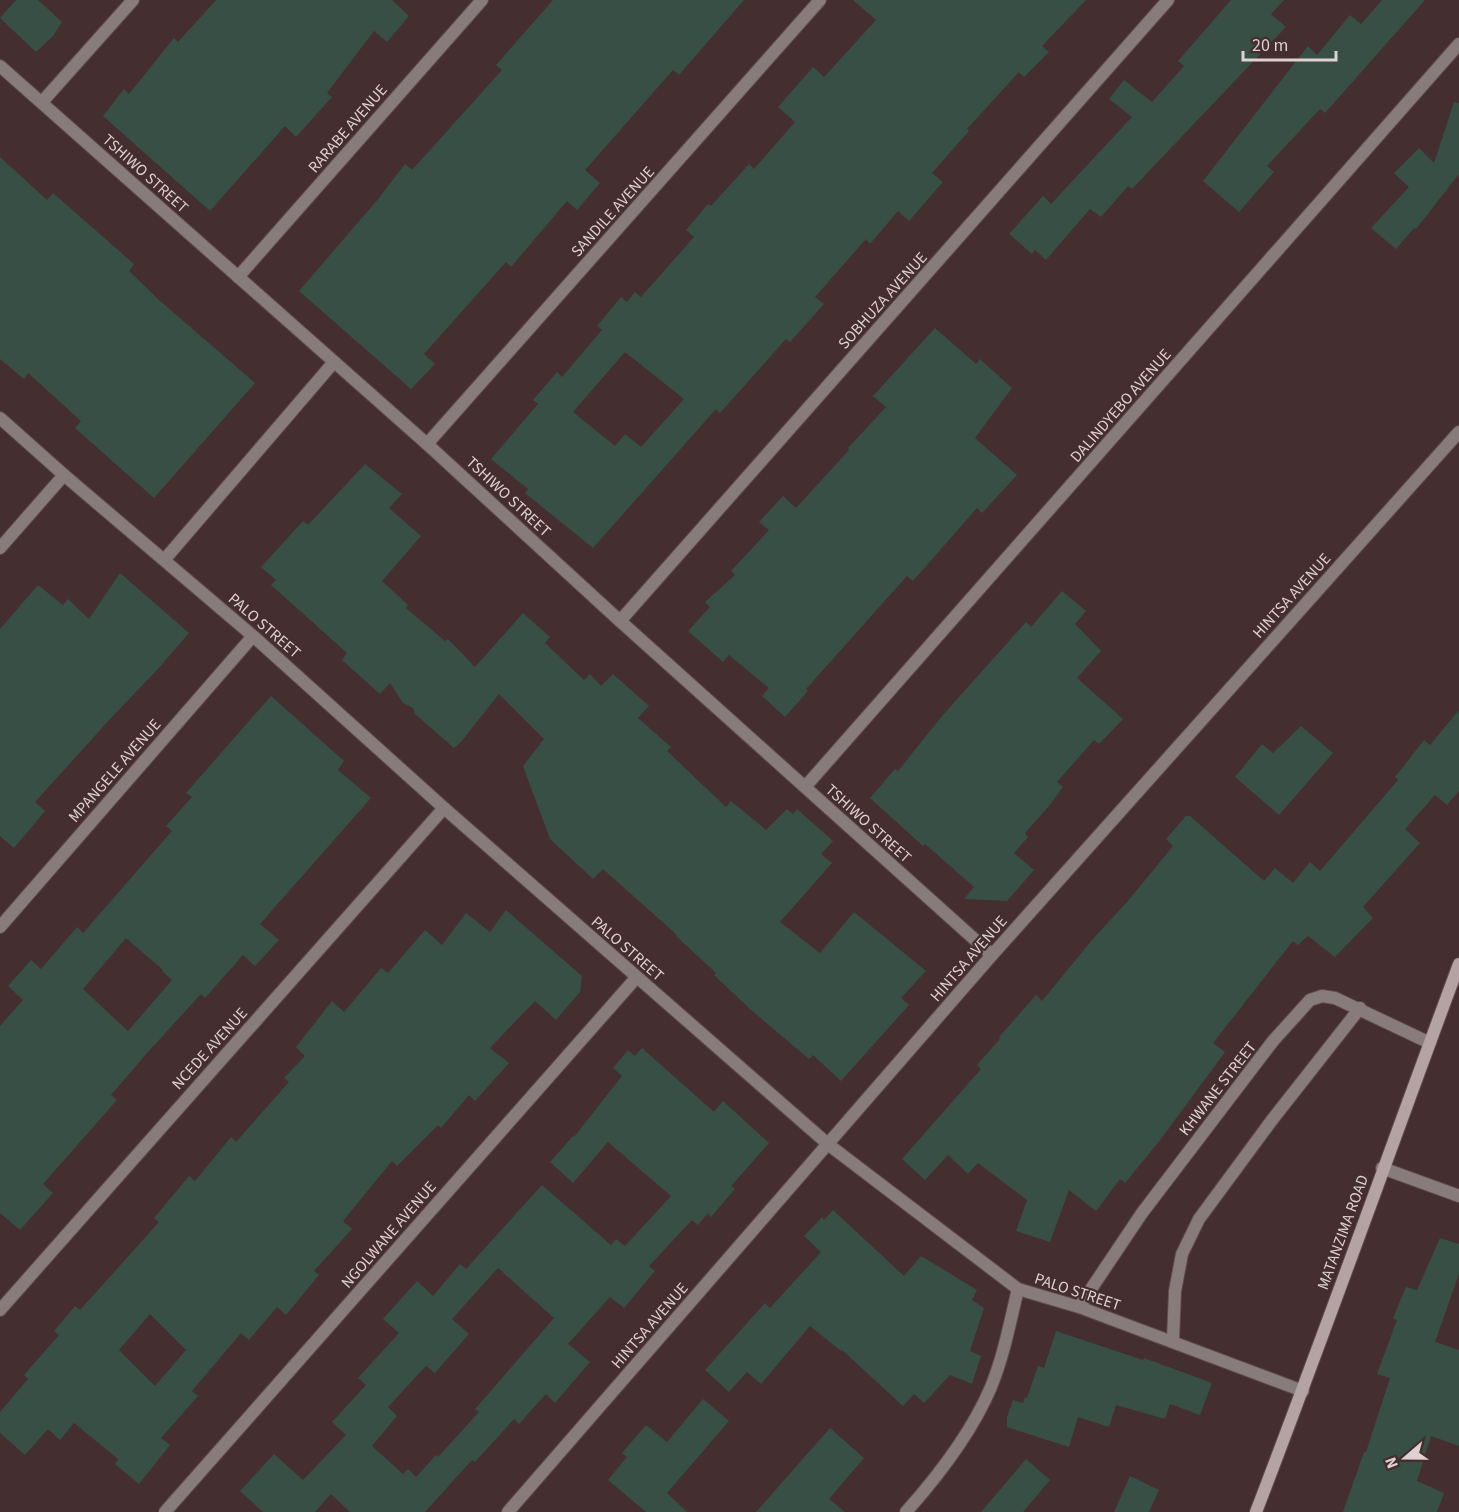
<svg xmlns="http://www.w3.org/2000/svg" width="1459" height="1512" font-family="'Source Sans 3',sans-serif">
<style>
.building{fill:#384f46;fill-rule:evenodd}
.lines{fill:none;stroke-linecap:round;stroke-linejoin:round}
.lane-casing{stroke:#604b4d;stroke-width:14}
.street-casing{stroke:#604b4d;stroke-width:14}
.secondary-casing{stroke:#604b4d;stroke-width:14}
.lane{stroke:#877b7c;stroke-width:12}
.street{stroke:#877b7c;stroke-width:12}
.secondary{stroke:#b5a2a4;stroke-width:12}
.labels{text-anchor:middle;stroke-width:4.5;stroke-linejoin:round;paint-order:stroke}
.street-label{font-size:16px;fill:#dfd0d1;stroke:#442e30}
</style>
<rect width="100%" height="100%" fill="#442e30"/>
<g class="building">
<path d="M16,0H38L62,22L53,36L36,52L0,18Z"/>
<path d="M216,0H392L409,16L387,42L374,31L327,93L332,97L296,137L285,126L210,211L103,116L124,89L129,94L174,38L178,42Z"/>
<path d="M553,0H744L679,75L673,70L585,170L600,183L577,210L567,201L511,267L506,262L424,354L435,364L411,389L299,291L379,198L405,164L412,170L502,70L496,65Z"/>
<path d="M853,0H1086L1042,46L1049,52L1024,77L1019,72L967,129L969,131L932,173L943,182L909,221L898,211L870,244L866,239L815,297L824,304L790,342L786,339L720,413L716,409L593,548L525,493L528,489L491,459L538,404L533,400L557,372L562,377L602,330L597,326L621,297L627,302L635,292L641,297L694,237L686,230L708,204L711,206L749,164L754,169L795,122L778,107L813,67L824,77L876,20ZM625,352L684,399L641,447L625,434L615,446L573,412Z"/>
<path d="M1231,0H1284L1271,14L1286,27L1132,189L1128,186L1101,217L1090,209L1046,260L1035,250L1032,254L1009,234L1043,196L1051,204L1132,117L1109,99L1124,80L1152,102L1184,66L1178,61Z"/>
<path d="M1382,0H1425L1325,113L1320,109L1267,166L1274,172L1239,212L1203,181L1308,46L1317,55L1350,15L1361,24Z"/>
<path d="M1454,102L1459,103V174L1416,229L1414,228L1396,249L1371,228L1409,187L1394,173L1419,148L1434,163Z"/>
<path d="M0,157L47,200L53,193L134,264L129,271L159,300L255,383L154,498L75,428L81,421L28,373L24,379L0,359Z"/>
<path d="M935,328L976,364L980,359L1012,388L975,438L1017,475L982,513L977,508L913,581L907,576L806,689L808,691L785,717L762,696L769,688L729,655L723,662L688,631L710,607L705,602L735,575L731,571L769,530L759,522L783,496L796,508L849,450L848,448L886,407L873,396Z"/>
<path d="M365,464L402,494L389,508L421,536L382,581L408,605L406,608L445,641L448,639L475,667L523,613L550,637L545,643L584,680L590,674L601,686L613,674L649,706L638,718L671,747L667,751L726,807L731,801L766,830L787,809L793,814L797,809L833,841L821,854L832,863L780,922L820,953L854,912L926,971L901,998L909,1005L841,1081L813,1055L809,1059L750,1009L714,975L716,973L676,936L677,935L603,869L593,879L550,839L523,766L544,739L499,694L461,742L454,748L415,714L413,708L403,703L390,683L380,694L342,660L347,653L271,585L276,580L261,567L303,521L308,525Z"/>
<path d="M120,573L189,633L157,670L111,718L35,802L45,811L14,848L0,836V629L38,585L63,605L68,599L89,619Z"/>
<path d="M1062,591L1086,611L1075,624L1101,651L1077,678L1123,719L1099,744L1094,740L1057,782L1063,787L1049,806L1025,833L1028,837L1014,853L1034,870L1007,901L964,899L974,887L925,844L923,846L870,798L895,769L898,771L942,716L1026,622L1031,627Z"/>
<path d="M271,696L344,761L338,770L371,798L260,924L279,940L255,966L243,955L205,998L201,994L148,1052L111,1095L117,1100L43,1184L53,1193L20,1230L0,1213V1026L23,1000L8,986L31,960L41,969L77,927L83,933L172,831L166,826L192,797L186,793ZM126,938L163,970L162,971L172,980L128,1031L83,989Z"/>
<path d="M1459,710V791L1447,805L1435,795L1405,829L1420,843L1363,907L1373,918L1335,957L1308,936L1298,945L1293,941L1213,1043L1225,1052L1161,1139L1125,1183L1120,1179L1096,1211L1069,1190L1050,1242L1016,1231L1027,1200L978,1163L968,1174L948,1155L925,1180L902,1159L981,1069L977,1065L1000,1039L999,1037L1036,995L1042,1001L1092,940L1127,902L1173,846L1166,839L1186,816H1190L1264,881L1275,868L1293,883L1310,862L1320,871L1398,780L1395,777L1424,740L1430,745Z"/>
<path d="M1301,726L1333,753L1279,815L1235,777L1262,744L1273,753Z"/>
<path d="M506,910L582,976L580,992L556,1020L535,1001L490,1048L509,1063L475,1101L469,1095L441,1128L438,1125L397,1166L392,1161L343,1221L352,1229L314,1271L319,1275L286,1315L277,1307L249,1340L241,1333L192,1391L198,1396L161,1438L170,1445L139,1484L115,1464L118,1459L74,1423L60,1440L48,1429L25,1455L0,1433V1412L28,1379L24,1375L59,1335L54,1331L75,1306L80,1310L159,1222L154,1218L189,1176L195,1181L231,1137L236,1142L289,1082L284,1078L305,1056L296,1047L332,1001L344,1012L381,968L388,973L425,930L442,945L466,913L490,932ZM150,1314L186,1350L155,1386L119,1350Z"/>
<path d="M642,1048L714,1112L723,1101L769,1143L731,1186L735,1189L711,1217L708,1213L698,1225L692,1220L649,1266L655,1271L624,1308L610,1297L568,1344L590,1362L555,1403L546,1394L519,1424L514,1419L475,1462L472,1460L425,1512H350L331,1494L315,1512H263L240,1491L274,1454L303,1480L346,1435L332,1422L366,1385L358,1378L399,1333L383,1319L417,1281L433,1296L460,1264L466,1269L542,1185L611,1245L616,1239L625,1246L671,1196L608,1142L573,1183L550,1162L573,1136L574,1137L622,1076L613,1068L628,1050L635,1056ZM498,1268L554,1318L475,1409L479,1412L438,1457L436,1455L416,1477L408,1469L403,1474L372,1446L397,1416L388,1407L426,1366L435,1373L469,1334L452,1319Z"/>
<path d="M833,1210L904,1276L921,1256L977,1290L972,1300L984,1308L970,1351L981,1356L972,1384L950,1375L924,1403L914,1394L903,1406L842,1350L841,1351L810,1326L761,1384L747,1372L729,1392L705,1370L765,1303L770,1308L821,1252L804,1236L822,1217L824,1220Z"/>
<path d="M1440,1238L1459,1244V1274L1435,1342L1459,1350V1446L1431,1436L1417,1481L1444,1493L1437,1512H1343L1364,1452H1366L1390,1378L1377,1374L1397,1320L1393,1318L1406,1287L1417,1290Z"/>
<path d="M1056,1331L1143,1360L1144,1358L1212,1383L1200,1415L1170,1404L1165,1419L1116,1405L1109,1427L1078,1417L1069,1447L1007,1427V1417L1013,1400L1023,1403L1025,1397L1027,1398L1038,1366L1044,1368Z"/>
<path d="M703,1399L729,1421L667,1493L687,1512H646L608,1480L627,1457L622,1453L646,1425L667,1442Z"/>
<path d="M830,1428L864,1458L829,1499L845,1512H756Z"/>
<path d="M1026,1459L1050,1480L1023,1512H981Z"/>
<path d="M1130,1476L1159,1490L1149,1512H1114Z"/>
</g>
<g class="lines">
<g class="lane-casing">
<path id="lane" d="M1173,1340L1175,1291L1182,1254L1199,1219L1272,1120L1360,1008"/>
</g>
<g class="street-casing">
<g id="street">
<path d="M0,66L427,444L620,621L992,955"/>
<path d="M42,102L133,0"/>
<path d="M238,277L482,0"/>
<path d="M0,418L64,475L253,636L444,808L829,1145L1018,1289L1079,1307L1303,1391"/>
<path d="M427,444L820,0"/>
<path d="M0,548L64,475"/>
<path d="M165,559L334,362"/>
<path d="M620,621L1168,0"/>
<path d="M805,787L1459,44"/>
<path d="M0,927L253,636"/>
<path d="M1382,1168L1459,1196"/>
<path d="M1079,1307L1142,1213L1273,1041L1310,1000L1322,996L1335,998L1430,1043"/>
<path d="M0,1310L444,808"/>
<path d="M165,1512L636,978"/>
<path d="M508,1512L992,955L1459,432"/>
<path d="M906,1512C939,1475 972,1432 991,1387C1004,1355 1010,1322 1018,1289"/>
</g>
</g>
<g class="secondary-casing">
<path id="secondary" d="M1256,1512C1326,1330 1391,1147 1459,964"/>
</g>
<use href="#lane" class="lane"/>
<use href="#street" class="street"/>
<use href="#secondary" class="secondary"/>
</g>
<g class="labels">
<g class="street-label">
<text transform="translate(347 128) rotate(-49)" y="6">RARABE AVENUE</text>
<text transform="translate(146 173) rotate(42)" y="6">TSHIWO STREET</text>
<text transform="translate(612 211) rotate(-48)" y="6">SANDILE AVENUE</text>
<text transform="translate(882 300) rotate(-48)" y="6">SOBHUZA AVENUE</text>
<text transform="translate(1120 405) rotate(-49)" y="6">DALINDYEBO AVENUE</text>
<text transform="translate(509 496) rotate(43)" y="6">TSHIWO STREET</text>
<text transform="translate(1291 595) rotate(-48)" y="6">HINTSA AVENUE</text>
<text transform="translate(265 625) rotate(41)" y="6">PALO STREET</text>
<text transform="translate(114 770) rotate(-49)" y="6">MPANGELE AVENUE</text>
<text transform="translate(869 823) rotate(42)" y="6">TSHIWO STREET</text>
<text transform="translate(628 948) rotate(41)" y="6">PALO STREET</text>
<text transform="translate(968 958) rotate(-49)" y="6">HINTSA AVENUE</text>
<text transform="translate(209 1048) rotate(-48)" y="6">NCEDE AVENUE</text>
<text transform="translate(1217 1088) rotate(-52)" y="6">KHWANE STREET</text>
<text transform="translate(1342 1232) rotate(-70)" y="6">MATANZIMA ROAD</text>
<text transform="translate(388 1234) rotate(-49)" y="6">NGOLWANE AVENUE</text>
<text transform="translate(1078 1291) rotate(18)" y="6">PALO STREET</text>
<text transform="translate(649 1325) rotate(-49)" y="6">HINTSA AVENUE</text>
</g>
</g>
<g transform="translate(1405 1458) rotate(250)" stroke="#442e30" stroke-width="4.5" paint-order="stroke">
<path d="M0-4.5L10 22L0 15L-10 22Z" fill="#dfd0d1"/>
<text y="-9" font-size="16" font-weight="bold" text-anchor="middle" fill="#dfd0d1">N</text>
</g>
<path d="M1243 51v9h93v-9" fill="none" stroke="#dfd0d1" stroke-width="3"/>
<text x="1252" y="51" font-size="18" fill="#dfd0d1" stroke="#442e30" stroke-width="4.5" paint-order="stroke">20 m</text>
</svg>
